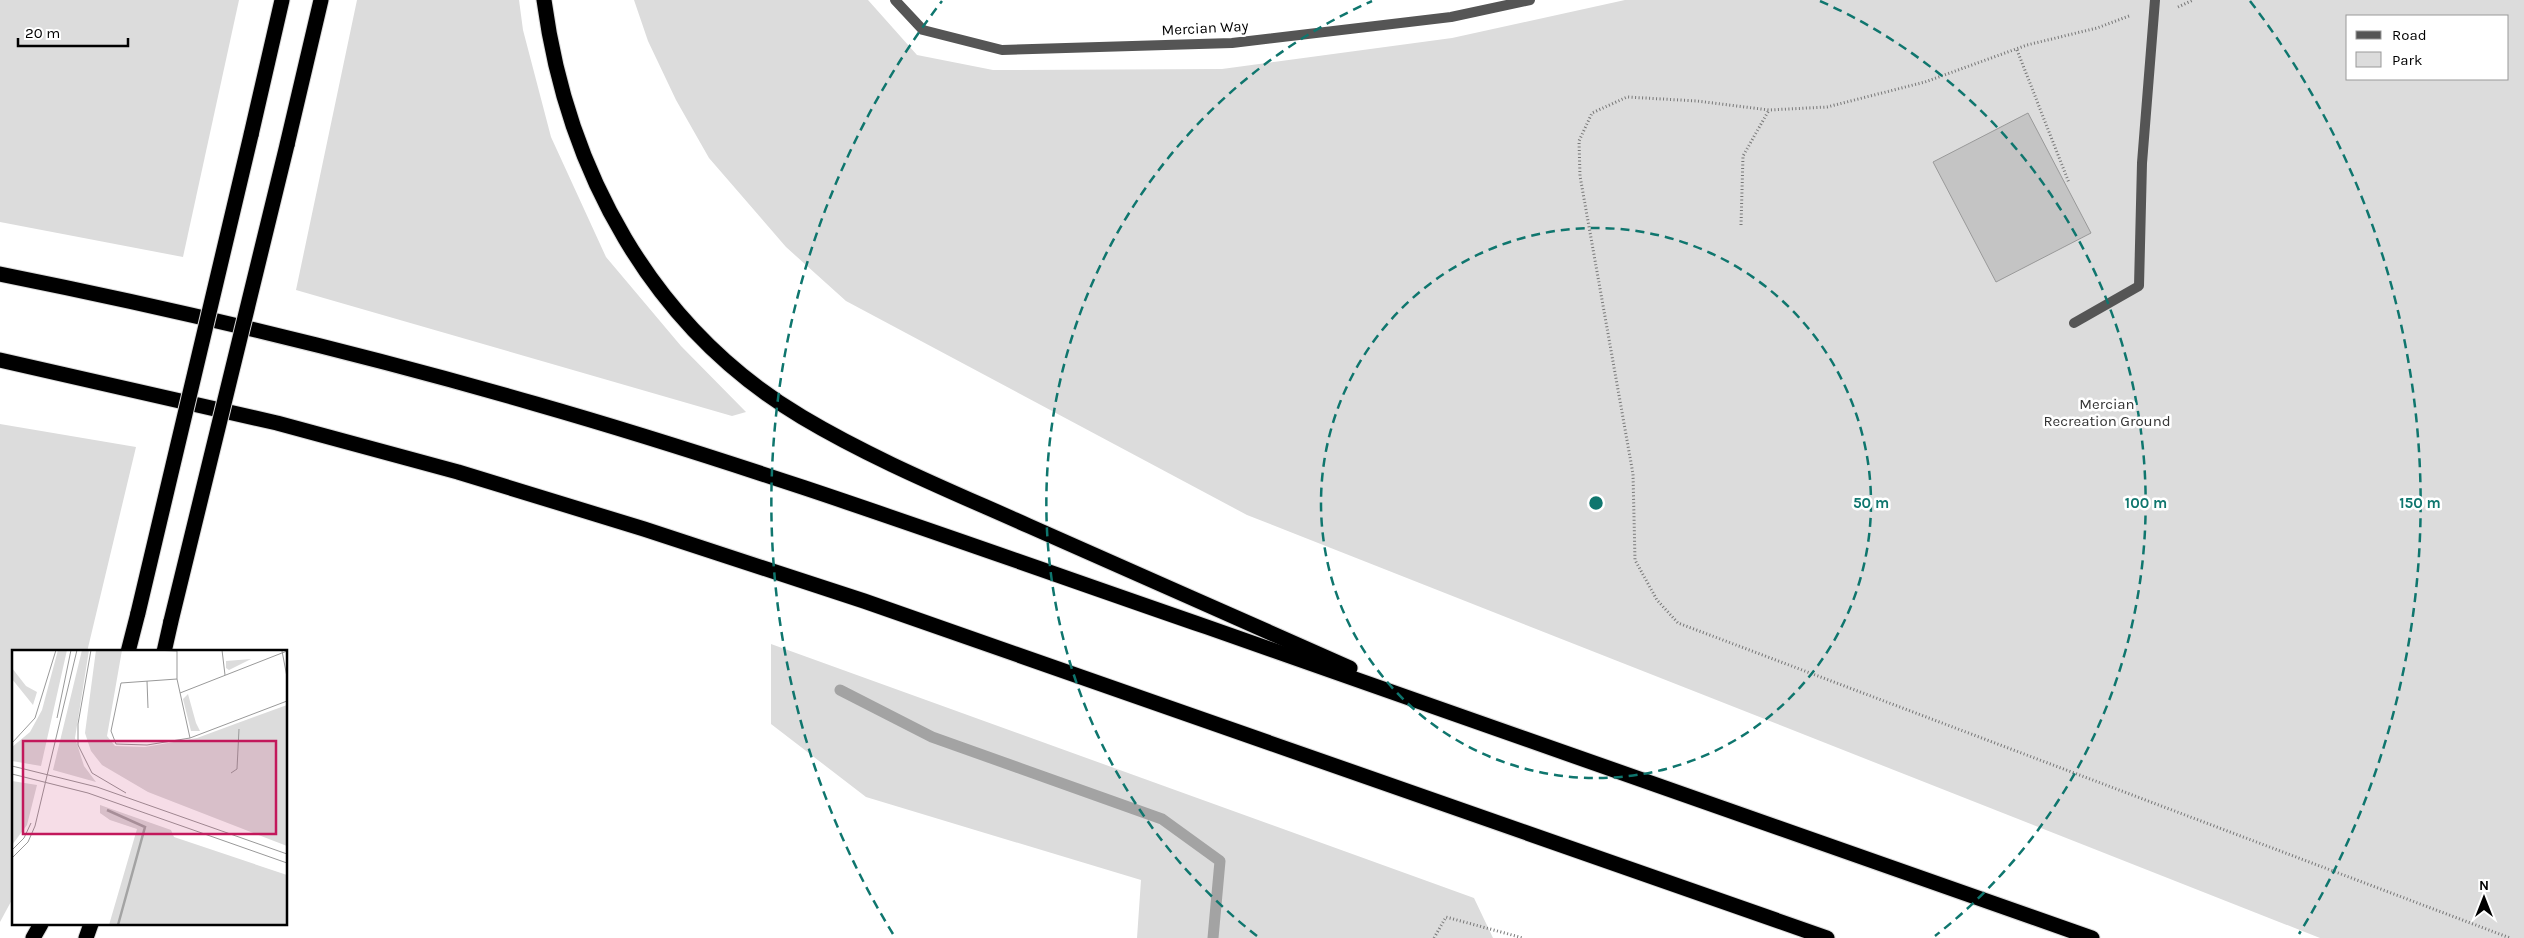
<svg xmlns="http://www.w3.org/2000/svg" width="2524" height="938" font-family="Karla,sans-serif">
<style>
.green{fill:#dcdcdc;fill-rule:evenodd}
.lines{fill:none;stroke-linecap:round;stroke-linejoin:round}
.stream{stroke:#a3a3a3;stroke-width:11}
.building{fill:#c4c4c4;stroke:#999}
.highway-casing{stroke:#dbdbdb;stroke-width:17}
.path{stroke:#777;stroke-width:3;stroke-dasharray:1 2.5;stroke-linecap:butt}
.lane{stroke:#555;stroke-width:10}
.street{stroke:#555;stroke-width:10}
.highway{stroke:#000;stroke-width:15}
.highway-bridge-casing{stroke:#dbdbdb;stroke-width:17;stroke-linecap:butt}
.highway-bridge{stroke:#000;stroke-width:15}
.ring{fill:none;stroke:#0f766e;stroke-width:2.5;stroke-dasharray:9 6}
.labels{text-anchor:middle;stroke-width:5;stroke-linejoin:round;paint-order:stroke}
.street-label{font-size:15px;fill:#000;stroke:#fff}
.park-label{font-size:15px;fill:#333;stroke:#fff}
.inset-river{fill:none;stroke:#a3a3a3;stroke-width:2.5}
.inset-road{fill:none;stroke:#999;stroke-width:1}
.view{fill:#c2185b;fill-opacity:0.15;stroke:#c2185b;stroke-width:2.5}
.inset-edge{fill:none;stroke:#000;stroke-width:2.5}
.centre{fill:#0f766e;stroke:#fff;stroke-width:2.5}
.ring-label{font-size:15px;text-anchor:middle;font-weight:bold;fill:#0f766e;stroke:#fff;stroke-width:5;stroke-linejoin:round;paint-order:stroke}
</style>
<rect width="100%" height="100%" fill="#fff"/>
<g class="green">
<path d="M0,0H239L183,257L0,222Z"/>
<path d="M357,0H519L523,30L551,137L606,257L681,346L746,412L732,416L296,290Z"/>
<path d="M634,0H868L917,55L993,70L1222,69L1452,38L1625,0H2524V938H2320L1247,515L846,301L786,247L709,158L676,100L648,41ZM2348,16H2508V79H2348Z"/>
<path d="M0,424L136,447L87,652H14V896L0,922Z"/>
<path d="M771,644L1474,898L1493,938H1137L1141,880L866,797L771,724Z"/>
</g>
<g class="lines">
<path class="stream" d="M840,690L932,737L1162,819L1220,861L1213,938"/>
</g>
<path class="building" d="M2028,113L2091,233L1996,282L1933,162Z"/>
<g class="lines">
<g class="highway-casing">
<g id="highway">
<path d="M544,0C567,170 651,327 802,417C874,460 953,492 1029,526C1136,573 1243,621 1350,668"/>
<path d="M251,135L282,0"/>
<path d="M287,145L321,0"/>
<path d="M0,274C180,310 360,353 536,404C763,469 984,550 1207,627C1502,730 1797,834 2092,938"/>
<path d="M0,360L277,423L458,472L644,529L864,601L1827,938"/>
<path d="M128,652L138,613"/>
<path d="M164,652L171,621"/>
<path d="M33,938L41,924"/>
<path d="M86,938L91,924"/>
</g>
</g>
<g class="path">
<path d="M2178,7L2193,0"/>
<path d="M2129,16L2097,28L2027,45L1925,82L1827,107L1769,110L1697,101L1627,97L1592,113L1579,141L1580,176L1633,474L1635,560L1657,600L1678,623L2510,938"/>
<path d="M2017,50L2069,183"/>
<path d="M1741,225L1743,156L1769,110"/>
<path d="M1434,938L1446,917L1523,938"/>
</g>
<path class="lane" d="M2074,323L2139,286L2142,163L2155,0"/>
<path class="street" d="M895,0L923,30L1002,50L1232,43L1451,17L1530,0"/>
<use href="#highway" class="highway"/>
<g class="highway-bridge-casing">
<g id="highway-bridge">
<path d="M138,613L251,135"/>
<path d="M171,621L287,145"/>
</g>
</g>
<use href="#highway-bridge" class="highway-bridge"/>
</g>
<g class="ring">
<circle cx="1596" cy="503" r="275"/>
<path d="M1257 936A550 550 0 0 1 1372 1M1820 1A550 550 0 0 1 1935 936"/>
<path d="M893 934A824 824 0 0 1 942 1M2250 1A824 824 0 0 1 2299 934"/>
</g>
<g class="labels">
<g class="street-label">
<text transform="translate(1205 28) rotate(-3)" y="5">Mercian Way</text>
</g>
<g class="park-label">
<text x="2107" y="409">Mercian<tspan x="2107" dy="17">Recreation Ground</tspan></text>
</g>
</g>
<g transform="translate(12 650)">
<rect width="275" height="275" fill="#fff"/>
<path d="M46,0H55L29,116L0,111V97L18,82L30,60ZM70,0H77L63,88L72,116L84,132L41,120ZM84,0H110L95,86L103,96L133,97L185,88L275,55V196L136,142L90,115L79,101L73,83ZM239,9L217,20L214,18V11ZM0,18L14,36L25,42L21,55L0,29ZM176,44L184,73L188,81H179L171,49ZM0,131L25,135L15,175L0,195ZM88,155L159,180L162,187L275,225V275H97L125,179L98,170L88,163Z" fill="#dcdcdc"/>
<path class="inset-river" d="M95,160L133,177L106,275"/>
<path class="inset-road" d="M79,0L66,74V95L80,123L114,143M141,0L165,1M165,0V29L178,88M210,0L213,25M270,1L275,27M165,29L109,33L99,81L104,94L135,95L178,88L275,51M135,31L136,58M168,43L275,1M45,68L59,0M0,93L23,68L44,0M0,116L85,137L275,204M219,123L225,119L227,79M0,124L76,143L275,213M0,200L12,188L19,173M0,208L16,192L23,176L65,0"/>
<path class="view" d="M11,91H264V184H11Z"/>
<rect width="275" height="275" class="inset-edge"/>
</g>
<circle cx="1596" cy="503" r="8" class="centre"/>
<g class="ring-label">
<text x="1871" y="508">50 m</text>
<text x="2146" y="508">100 m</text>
<text x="2420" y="508">150 m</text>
</g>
<rect x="2346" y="15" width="162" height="65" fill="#ffffff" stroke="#999999"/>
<rect x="2356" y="31" width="25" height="8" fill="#555555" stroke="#999999"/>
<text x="2392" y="40" font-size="15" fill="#000000">Road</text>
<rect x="2356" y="52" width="25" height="15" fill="#dcdcdc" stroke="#999999"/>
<text x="2392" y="65" font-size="15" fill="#000000">Park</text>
<g transform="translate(2484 898)" stroke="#ffffff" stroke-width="4" paint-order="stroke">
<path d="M0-4L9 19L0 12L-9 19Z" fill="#000000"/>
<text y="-8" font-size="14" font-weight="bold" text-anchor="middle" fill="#000000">N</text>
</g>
<path d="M18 38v8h110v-8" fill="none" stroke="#000000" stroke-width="2.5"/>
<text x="25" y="38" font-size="15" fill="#000000" stroke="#ffffff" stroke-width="4" paint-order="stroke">20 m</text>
</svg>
